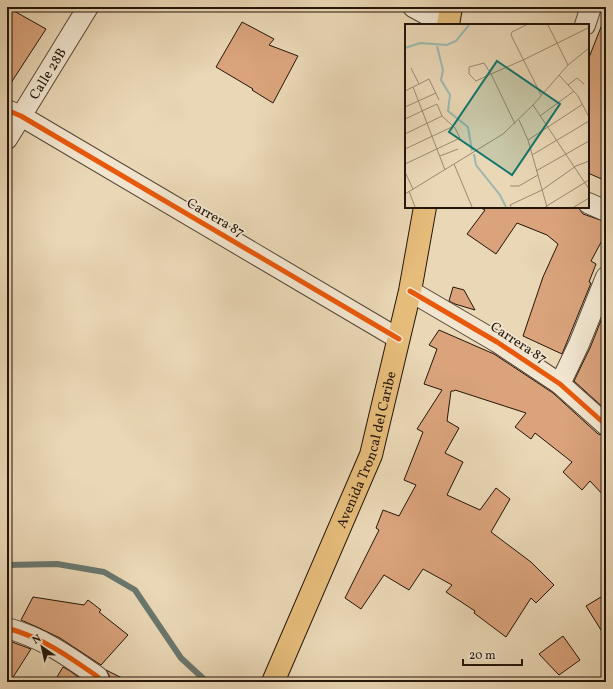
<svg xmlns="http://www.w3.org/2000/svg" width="613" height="689" font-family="Vollkorn,serif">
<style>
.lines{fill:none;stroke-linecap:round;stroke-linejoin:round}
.stream{stroke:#6a776e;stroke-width:6}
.building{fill:#daa37c;stroke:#24150a}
.street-casing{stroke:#564635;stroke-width:22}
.highway-casing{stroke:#24150a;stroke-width:24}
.street{stroke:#f1e5cf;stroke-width:20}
.highway{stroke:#e5bc7a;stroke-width:22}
.cycleway-casing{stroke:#f1e5cf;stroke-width:8}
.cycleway{stroke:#e8590c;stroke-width:5}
.labels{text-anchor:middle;stroke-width:3.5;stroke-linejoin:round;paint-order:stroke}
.street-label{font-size:14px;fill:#24150a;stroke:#f1e5cf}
.inset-river{fill:none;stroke:#98b9b0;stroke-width:2}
.inset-road{fill:none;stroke:#9b8971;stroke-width:1}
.view{fill:#0f766e;fill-opacity:0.15;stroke:#0f766e;stroke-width:2}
.inset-edge{fill:none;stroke:#24150a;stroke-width:2}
</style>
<rect width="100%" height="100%" fill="#ead7b5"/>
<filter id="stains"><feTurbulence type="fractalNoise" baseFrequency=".005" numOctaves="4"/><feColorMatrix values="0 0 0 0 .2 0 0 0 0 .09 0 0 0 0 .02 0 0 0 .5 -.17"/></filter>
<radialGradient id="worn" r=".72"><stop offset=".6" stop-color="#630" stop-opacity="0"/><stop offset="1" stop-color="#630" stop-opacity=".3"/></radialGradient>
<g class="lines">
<path class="stream" d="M7,565L57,564L104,572L135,590L181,658L207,682"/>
</g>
<g class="building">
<path d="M7,7L46,29L7,89Z"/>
<path d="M605,17H606V181L588,173V60Z"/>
<path d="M242,22L274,39L269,45L298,56L273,103L252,90L253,89L216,67Z"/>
<path d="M479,207H578L583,214L606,222V233L591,261L596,264L589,282L591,283L562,354L523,336L543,277L558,244L547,235L517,223L496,254L467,234L485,210Z"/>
<path d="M453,287L464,290L475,310L455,304L449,301Z"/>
<path d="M606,308V410L574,381L590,348Z"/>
<path d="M439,330L494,354L553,393L598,434L606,436V498L590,481L582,490L563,472L572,462L535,433L531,439L515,427L526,413L455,390L454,391H451L447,421L459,428L445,453L463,462L447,495L480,510L496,488L510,499L491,532L531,562L554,585L536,603L531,598L506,637L474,613L475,611L446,592L452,585L423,569L409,590L384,575L361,609L345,598L379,530L376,528L383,510L399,516L416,485L404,480L423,432L417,429L442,390L424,384L437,349L429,345Z"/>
<path d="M33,597L84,605L88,600L101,610L99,612L128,635L101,665L60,638L37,627L21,620Z"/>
<path d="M601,597L606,606V638L586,606Z"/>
<path d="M563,636L580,660L559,675L539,654Z"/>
<path d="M12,642L31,649L10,682H7V649Z"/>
<path d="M63,667L70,671L85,682H54Z"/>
<path d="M106,670L130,682H110L109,675Z"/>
</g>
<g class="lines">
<g class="street-casing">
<g id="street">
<path d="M413,7L446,25"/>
<path d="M585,25L591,7"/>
<path d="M7,110L21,116L399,339"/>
<path id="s1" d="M7,139L88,7"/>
<path d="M588,203L606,211"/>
<path d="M410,291L497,342L560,384L606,425"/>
<path d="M560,384L579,344L606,277"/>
<path d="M7,628C43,638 68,656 98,677L99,682"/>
</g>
</g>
<g class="highway-casing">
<g id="highway">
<path d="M448,25L451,7"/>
<path id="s2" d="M273,682L371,455L410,291L425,207"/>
</g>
</g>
<use href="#street" class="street"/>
<use href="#highway" class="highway"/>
<g class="cycleway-casing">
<g id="cycleway">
<path d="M7,110L21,116L399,339"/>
<path d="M410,291L497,342L560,384L606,425"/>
<path d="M7,628C43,638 68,656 98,677L99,682"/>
</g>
</g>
<use href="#cycleway" class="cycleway"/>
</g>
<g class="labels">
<g class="street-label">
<text dy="5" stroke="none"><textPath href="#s1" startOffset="77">Calle 28B</textPath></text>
<text transform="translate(216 217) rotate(30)" y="5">Carrera 87</text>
<text transform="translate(519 342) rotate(33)" y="5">Carrera 87</text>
<text dy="5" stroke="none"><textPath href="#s2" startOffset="251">Avenida Troncal del Caribe</textPath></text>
</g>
</g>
<g transform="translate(405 24)">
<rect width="184" height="184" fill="#ead7b5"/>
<path class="inset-river" d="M32,22L38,46L36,56L45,71L43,87L63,103L67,127M0,24L15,19L42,21L51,17L64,1M69,130L71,141L95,171L101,183"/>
<path class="inset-road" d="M121,1L107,8L106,11L136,71M143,1L163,41M6,44L14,60M154,51L173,72L184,93M163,61L172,54L179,60M8,63L40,146M0,67L24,55L34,76M128,81L184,165M0,83L31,69M135,92L169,67M0,95L32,80L37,92L50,104L55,114L0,140M114,96L123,116L142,183M110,100L86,50L79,39L64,43V50L71,57L86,50L118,36L183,4M0,110L37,92M123,116L178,80M0,125L49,102M127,131L184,97M35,132L53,125M49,140L67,183M131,147L184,117M0,148L8,165M105,162H114L133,151M4,167L10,183M0,170L98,110L128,81L163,41L184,24M106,183L105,181L137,166L171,142L184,137M140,183L184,156M169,183L184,174"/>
<path class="view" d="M92,37L155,80L107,151L44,108Z"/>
<rect width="184" height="184" class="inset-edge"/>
</g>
<rect width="613" height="689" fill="none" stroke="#ead7b5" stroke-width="24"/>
<rect x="8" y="8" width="597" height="673" fill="none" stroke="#24150a" stroke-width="2"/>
<rect x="12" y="12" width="589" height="665" fill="none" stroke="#24150a"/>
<g transform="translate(42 647) rotate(326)" stroke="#f1e5cf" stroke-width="3" paint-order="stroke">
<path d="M0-3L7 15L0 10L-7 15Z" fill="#24150a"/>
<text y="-6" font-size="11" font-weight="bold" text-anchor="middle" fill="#24150a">N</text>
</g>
<path d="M463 659v6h59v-6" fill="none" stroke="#24150a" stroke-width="2"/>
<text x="469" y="659" font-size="12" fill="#24150a" stroke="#f1e5cf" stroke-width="3" paint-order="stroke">20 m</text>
<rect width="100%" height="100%" filter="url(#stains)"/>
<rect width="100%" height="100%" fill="url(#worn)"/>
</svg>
